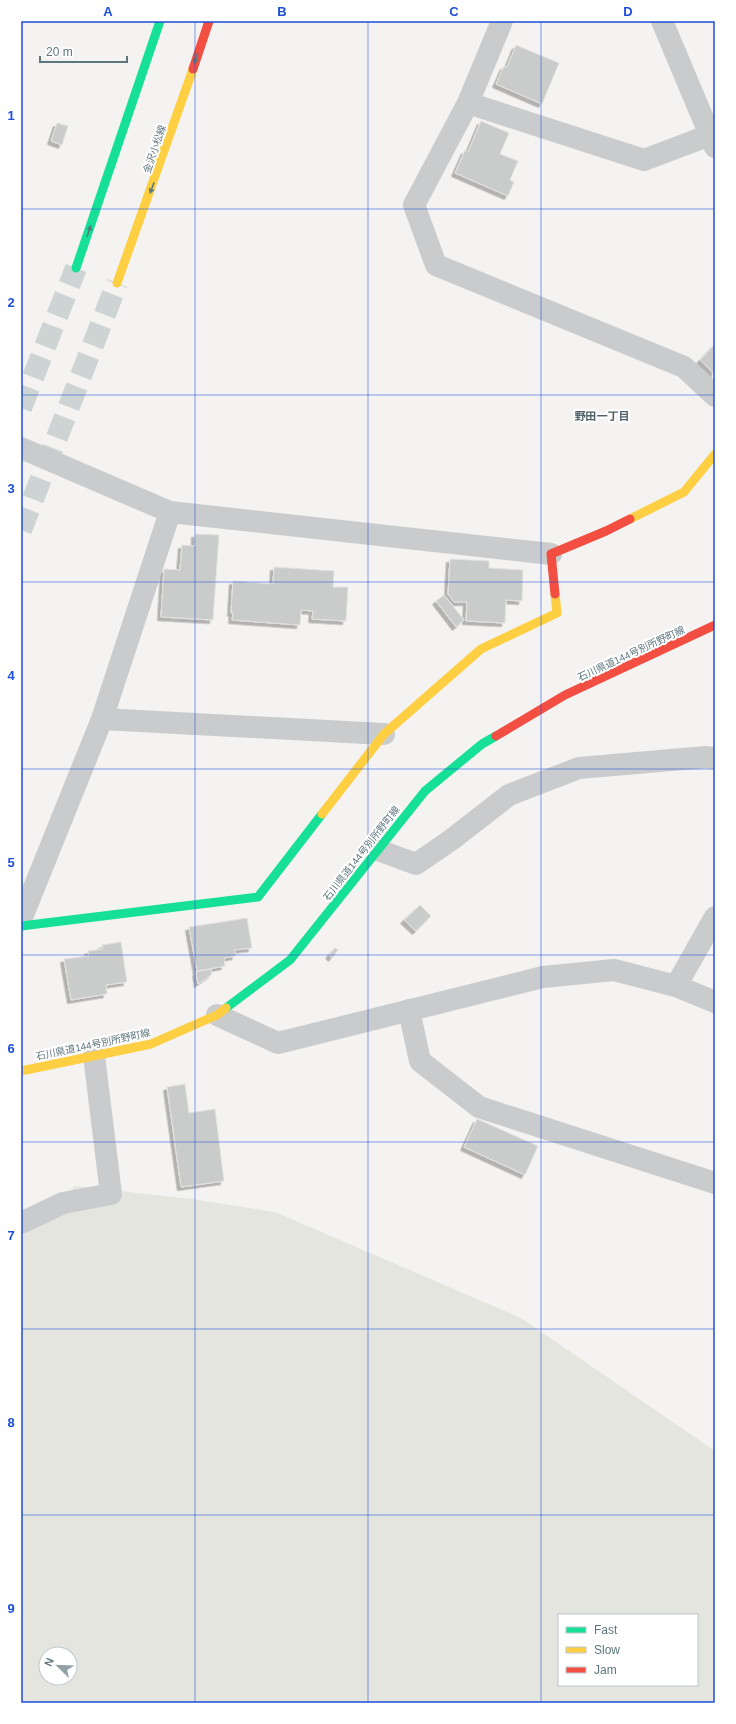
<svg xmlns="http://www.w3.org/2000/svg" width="736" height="1724" font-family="Arial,'Noto Sans JP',sans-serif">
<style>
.green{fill:#e3e5de;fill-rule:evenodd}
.building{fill:#cacccc;stroke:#e3e2e1;filter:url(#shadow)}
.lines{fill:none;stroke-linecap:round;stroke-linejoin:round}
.primary-tunnel{stroke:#ced4d4;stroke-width:22;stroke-dasharray:22 11;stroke-linecap:butt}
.street{stroke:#cacbcc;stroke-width:22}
.fast{stroke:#16e098;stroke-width:9}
.slow{stroke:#ffcf43;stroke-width:9}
.jam{stroke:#f24e42;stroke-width:9}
.oneway{fill:#597b7f}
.grid{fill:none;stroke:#1d4ed8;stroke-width:1;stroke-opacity:0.55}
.labels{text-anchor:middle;stroke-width:4;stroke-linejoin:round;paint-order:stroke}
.street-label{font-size:10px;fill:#5d767e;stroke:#fff}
.neighbourhood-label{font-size:11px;font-weight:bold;fill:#506268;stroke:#fff}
.neatline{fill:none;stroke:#1d4ed8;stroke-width:1.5}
.grid-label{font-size:13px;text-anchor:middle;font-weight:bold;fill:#1d4ed8}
</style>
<defs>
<filter id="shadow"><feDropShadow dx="-3.5" dy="3.5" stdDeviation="0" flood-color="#0004"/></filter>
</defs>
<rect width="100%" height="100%" fill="#f4f3f1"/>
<path class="green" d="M75,1186L191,1199L275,1212L521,1318L715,1451V1703H21V1237ZM559,1615H697V1685H559ZM46,1654H70V1678H46Z"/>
<g class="building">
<path d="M516,45L559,63L542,104L496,84L504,66L507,67Z"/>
<path d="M481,121L509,133L500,154L518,161L510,180L514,182L508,196L455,173L465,150L468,152Z"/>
<path d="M57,123L68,126L62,145L51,141Z"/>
<path d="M715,344V374L700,360Z"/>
<path d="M195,534L219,535L213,620L161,617L164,569L180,570L182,545L195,546Z"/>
<path d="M450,559L489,561V568L523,570L522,601L506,600L505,623L466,621L467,602H454L448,594Z"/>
<path d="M274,567L334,571L333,587H348L346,621L312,619L313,611L301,610L300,625L232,620L233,613H231L233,581L273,584Z"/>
<path d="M444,595L464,620L456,627L436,601Z"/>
<path d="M420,905L431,916L416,931L404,920Z"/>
<path d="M247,918L252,948L234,950L236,956L224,958L225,966L197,971L189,927Z"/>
<path d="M121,942L127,982L106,985L107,994L71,1000L64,959L89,956L88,951L103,949L102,945Z"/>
<path d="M335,948L338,950L332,958L329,955Z"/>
<path d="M211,969L212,974L198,984L196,972Z"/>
<path d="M185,1084L189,1113L215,1109L224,1181L181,1187L167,1087Z"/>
<path d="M477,1119L538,1146L525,1175L464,1147Z"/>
</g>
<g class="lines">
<g class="primary-tunnel">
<path d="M21,408L76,268"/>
<path d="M21,530L117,283"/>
</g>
<g class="street">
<path d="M502,21L468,103L414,205L436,265L684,367L715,396"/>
<path d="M662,21L715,147"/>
<path d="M468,103L644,160L710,135"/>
<path d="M21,448L170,512"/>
<path d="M102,719L170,512L551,554"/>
<path d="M378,850L416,864L451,840L509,795L579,768L706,757L715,758"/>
<path d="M21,920L102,719L384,734"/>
<path d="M676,986L715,917"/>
<path d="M409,1010L420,1061L479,1107L715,1183"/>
<path d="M217,1015L278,1043L543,977L614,970L676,986L715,1002"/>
<path d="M21,1223L63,1203L111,1194L94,1056"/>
</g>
<g class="fast">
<path d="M76,268L160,21"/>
<path d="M21,926L258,897L322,814"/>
<path d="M226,1008L290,960L425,791L482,744L496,736"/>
</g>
<g class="slow">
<path d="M117,283L193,69"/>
<path d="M630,519L684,492L715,454"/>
<path d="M322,814L384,734L481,649L557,613L555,594"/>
<path d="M21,1071L151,1044L217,1015L226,1008"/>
</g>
<g class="jam">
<path d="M193,69L209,21"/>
<path d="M555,594L551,554L606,531L630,519"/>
<path d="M496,736L565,695L715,625"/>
</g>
</g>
<defs><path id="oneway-solid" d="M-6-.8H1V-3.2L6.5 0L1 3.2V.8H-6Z"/></defs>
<g class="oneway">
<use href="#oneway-solid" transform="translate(196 58) rotate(109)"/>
<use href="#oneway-solid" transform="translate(152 188) rotate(110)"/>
<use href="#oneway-solid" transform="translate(89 231) rotate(-71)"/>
</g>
<path class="grid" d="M195,21V1703M368,21V1703M541,21V1703M21,209H715M21,395H715M21,582H715M21,769H715M21,955H715M21,1142H715M21,1329H715M21,1515H715"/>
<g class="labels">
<g class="street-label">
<text transform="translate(154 149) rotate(-71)" y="4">金沢小松線</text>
<text transform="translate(631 653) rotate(-25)" y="4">石川県道144号別所野町線</text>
<text transform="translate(361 853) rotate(-52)" y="4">石川県道144号別所野町線</text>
<text transform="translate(93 1044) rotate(-12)" y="4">石川県道144号別所野町線</text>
</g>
<g class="neighbourhood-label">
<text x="602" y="420">野田一丁目</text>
</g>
</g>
<rect width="736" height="1724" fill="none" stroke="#ffffff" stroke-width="44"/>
<rect x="558" y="1614" width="140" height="72" fill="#ffffff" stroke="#bec8cb"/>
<rect x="566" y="1627" width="20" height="6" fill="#16e098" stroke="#bec8cb"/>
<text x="594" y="1634" font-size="12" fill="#5d767e">Fast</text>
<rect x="566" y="1647" width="20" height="6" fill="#ffcf43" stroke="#bec8cb"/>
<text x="594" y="1654" font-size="12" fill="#5d767e">Slow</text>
<rect x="566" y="1667" width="20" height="6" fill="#f24e42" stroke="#bec8cb"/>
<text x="594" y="1674" font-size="12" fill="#5d767e">Jam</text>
<g transform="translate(58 1666) rotate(293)"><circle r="19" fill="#ffffff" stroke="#bec8cb"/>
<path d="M0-3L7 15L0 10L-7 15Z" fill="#92a2a6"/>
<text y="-6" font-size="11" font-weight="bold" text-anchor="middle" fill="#5d767e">N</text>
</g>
<path d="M40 56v6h87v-6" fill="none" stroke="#5d767e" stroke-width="2"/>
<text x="46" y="56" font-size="12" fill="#5d767e" stroke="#ffffff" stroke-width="3" paint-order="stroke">20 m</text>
<rect x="22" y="22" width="692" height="1680" class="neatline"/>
<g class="grid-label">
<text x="108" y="16">A</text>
<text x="282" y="16">B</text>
<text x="454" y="16">C</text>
<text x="628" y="16">D</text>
<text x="11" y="120">1</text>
<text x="11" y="307">2</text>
<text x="11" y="493">3</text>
<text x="11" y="680">4</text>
<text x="11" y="867">5</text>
<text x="11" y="1053">6</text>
<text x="11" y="1240">7</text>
<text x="11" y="1427">8</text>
<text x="11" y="1613">9</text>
</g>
</svg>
